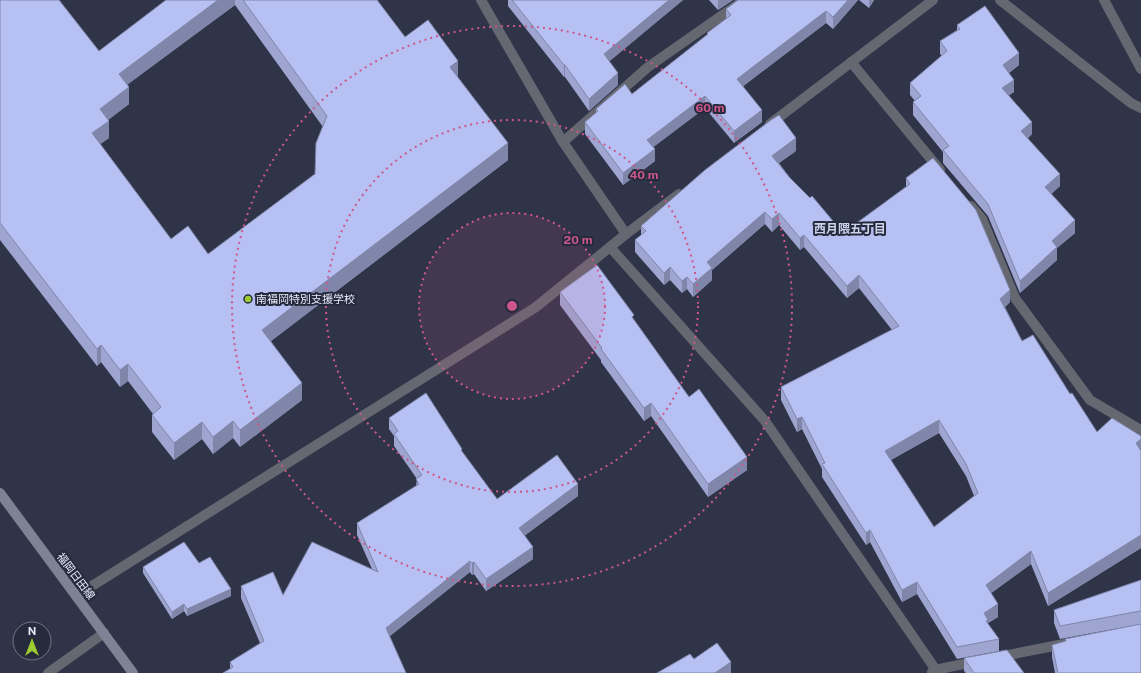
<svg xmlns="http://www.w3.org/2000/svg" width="1141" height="673" font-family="'Public Sans','Noto Sans JP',sans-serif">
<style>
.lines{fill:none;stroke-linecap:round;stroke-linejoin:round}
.minor{stroke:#656771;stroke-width:10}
.secondary{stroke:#7f8292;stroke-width:10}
.wall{fill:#9da5d0;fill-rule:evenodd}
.shaded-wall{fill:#7f86a9}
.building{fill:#b6c0f2;stroke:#7f86a9;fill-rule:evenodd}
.ring{fill:none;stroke:#cd578a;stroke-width:2;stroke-dasharray:2 4}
.poi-dot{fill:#9ccb32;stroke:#262a3d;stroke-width:1.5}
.labels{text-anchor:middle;stroke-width:4;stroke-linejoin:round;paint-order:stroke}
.poi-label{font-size:11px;fill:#e6e9f7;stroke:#262a3d;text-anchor:start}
.street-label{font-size:11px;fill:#e6e9f7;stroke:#262a3d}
.neighbourhood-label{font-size:12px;font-weight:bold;fill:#ccd2eb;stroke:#262a3d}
.centre{fill:#cd578a;stroke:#262a3d;stroke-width:2}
.ring-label{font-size:12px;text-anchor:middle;font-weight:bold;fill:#cd578a;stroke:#262a3d;stroke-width:4;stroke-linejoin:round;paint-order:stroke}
</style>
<rect width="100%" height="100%" fill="#303448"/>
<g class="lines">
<g class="minor">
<path d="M481,0L563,142L626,234"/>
<path d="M1000,0L1131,103L1141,108"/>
<path d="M1104,0L1141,69"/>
<path d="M851,62L940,170"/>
<path d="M770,124L933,0"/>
<path d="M563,142L648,67L744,0"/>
<path d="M971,206L982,219L1015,298L1090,400L1141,430"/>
<path d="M610,247L765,421L938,673"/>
<path d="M76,596L536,307L626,234L679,194"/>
<path d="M998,657L1064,644"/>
<path d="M932,672L935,670L978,661"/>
<path d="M48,673L104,633"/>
</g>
<path class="secondary" d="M0,493L133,673"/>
</g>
<g class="wall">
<path d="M0,0L99,51L166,0H377L405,37L458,78L508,160L271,341L302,400L240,447L233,438L213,454L202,439L174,460L152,432V415L153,414L128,381L120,387L101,362L97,366L0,240ZM235,5L323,127L315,174L208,254L171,239L100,144L109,138L108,120L129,104L127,84Z"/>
<path d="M508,0H683L609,61L618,85L589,111L565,77H564L508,6Z"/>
<path d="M709,0H733L718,10Z"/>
<path d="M738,0H858L833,29L826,23L743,86L762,122L734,143L705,108L653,147L655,161L623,185L585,134V122L596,113V109L632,94L707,35V33L726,19V9Z"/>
<path d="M859,0H874L869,8Z"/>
<path d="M957,25L1019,65L1009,73L1014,92L1009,95L1032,134L1028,138L1060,186L1051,194L1075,233L1057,248V260L1020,293L988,216L943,163V152L913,115V102L915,101L910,95V83L942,56L940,54V41L957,30Z"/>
<path d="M796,151L779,163L790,178L843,233L906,187V178L1010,302L1005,307L1022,341L1070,394L1097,432L1141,436V548L1048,606L1031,564L991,593L998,617L988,623V624L999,639V651L957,659L917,594L902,602L870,542L866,545L822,477V469L802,429L797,432L781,400V387L892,330L859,288L847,298L804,247L800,250L779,225L772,232L765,224L712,270V280L693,297L687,289L682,293L670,280L664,285L635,252V240L641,235V226ZM939,433L966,476L974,496L934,527L891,460Z"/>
<path d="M560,292L634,320L689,397L747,470L708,497L651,416L644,421L601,362V360L560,305Z"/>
<path d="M389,418L462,452L497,499L578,496L525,535L533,559L486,591L474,574L472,575L470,572L390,636L230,669V662L260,643L241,598V586L283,595L372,569L357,535V523L416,486L417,479L394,446V436L389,429Z"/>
<path d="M199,563L231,596L187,616L184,611L172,619L143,573V567Z"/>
<path d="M1141,580V673H1055L1052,657V645L1065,642V639L1141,624L1060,639L1054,623V610Z"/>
<path d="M964,658L1024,673H966L964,671Z"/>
</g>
<g class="shaded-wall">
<path d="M218,0H235V5L119,91V74Z"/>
<path d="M669,0H683L604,66V54Z"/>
<path d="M718,0H733L718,10Z"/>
<path d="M848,0H858L833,29V17Z"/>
<path d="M869,0H874L869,8Z"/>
<path d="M826,11V23L737,91V79Z"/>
<path d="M1019,53V65L1003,77V65Z"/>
<path d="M458,61V78L450,67Z"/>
<rect x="564" y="65" width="1" height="12"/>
<path d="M618,73V85L589,111V99Z"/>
<path d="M1014,80V92L1002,100V88Z"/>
<path d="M129,87V104L100,126V109Z"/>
<path d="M705,96V108L647,152V140Z"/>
<path d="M762,110V122L734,143V131Z"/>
<path d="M109,121V138L92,150V133Z"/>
<path d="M1032,122V134L1021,143V131Z"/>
<path d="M796,138V151L772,168V156Z"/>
<path d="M508,143V160L262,348V330Z"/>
<path d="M655,149V161L623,185V173Z"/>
<path d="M1060,174V186L1045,200V187Z"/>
<path d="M765,212V224L712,270V280L693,297V284L707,262Z"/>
<path d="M779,213V225L772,232V219Z"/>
<path d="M1075,220V233L1057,248V260L1020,293V281L1052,241Z"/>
<path d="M804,235V247L800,250V238Z"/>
<path d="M670,267V280L664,285V273Z"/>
<path d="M859,275V288L847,298V286Z"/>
<path d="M687,277V289L682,293V281Z"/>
<path d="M1010,290V302L1000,311V299Z"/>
<path d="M101,345V362L97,366V349Z"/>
<path d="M128,364V381L120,387V370Z"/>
<path d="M302,383V400L240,447V430Z"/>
<path d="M651,403V416L644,421V408Z"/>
<path d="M802,417V429L797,432V419Z"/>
<path d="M939,420V433L885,463V451Z"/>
<path d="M233,421V438L213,454V437Z"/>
<path d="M202,422V439L174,460V443Z"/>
<path d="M1141,439V451L1136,443Z"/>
<path d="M747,457V470L708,497V484Z"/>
<path d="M578,484V496L519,540V528Z"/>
<path d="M870,530V542L866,545V533Z"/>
<path d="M1141,535V548L1048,606V593Z"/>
<path d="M533,547V559L486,591V579Z"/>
<path d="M1031,551V564L986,597V585Z"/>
<path d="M470,561V572L386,639V628Z"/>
<path d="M474,562V574L472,575V563Z"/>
<path d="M917,582V594L902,602V590Z"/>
<path d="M231,589V596L187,616V609Z"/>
<path d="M184,604V611L172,619V612Z"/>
<path d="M998,604V617L988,623V632L984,613Z"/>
<path d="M731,662V673H715Z"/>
</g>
<g class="building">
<path d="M0,0H59L99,51L166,0H218L119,74L129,87L100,109L109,121L92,133L171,239L188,226L208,254L315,174L316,143L327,116L243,0H377L405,37L428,20L458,61L450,67L508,143L262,330L302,383L240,430L233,421L213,437L202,422L174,443L152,415L161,407L128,364L120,370L101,345L97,349L0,223Z"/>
<path d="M512,0H669L604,54L618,73L589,99L565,65H564Z"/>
<path d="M738,0H848L833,17L826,11L737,79L762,110L734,131L705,96L647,140L655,149L623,173L585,122L598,111L596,109L625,84L632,94L708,34L707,33L731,15L726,9Z"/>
<path d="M985,6L1019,53L1003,65L1014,80L1002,88L1032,122L1021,131L1060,174L1045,187L1075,220L1052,241L1057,247L1020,281L988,204L943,150L949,146L913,102L921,96L910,83L947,51L940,41L960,29L957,25Z"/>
<path d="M779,115L796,138L772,156L790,178L810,198L812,196L843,233L910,184L906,178L933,158L976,210L1010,290L1000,299L1022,341L1033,335L1070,394L1072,393L1097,432L1112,418L1141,436V439L1136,443L1141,451V535L1048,593L1031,551L986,585L998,604L984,613L988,620L986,621L999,639L957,647L917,582L902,590L870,530L866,533L822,464L825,463L802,417L797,419L781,387L899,326L859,275L847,286L804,235L800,238L779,213L772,219L765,212L707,262L712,268L693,284L687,277L682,281L670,267L664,273L635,240L646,231L641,226L705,170L771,120ZM939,420L966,464L978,493L934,527L885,451Z"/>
<path d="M597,265L634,315L632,317L689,397L699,389L747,457L708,484L651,403L644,408L601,349L602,348L560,292Z"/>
<path d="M426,393L462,449L461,450L497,499L557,455L578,484L519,528L533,547L486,579L474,562L472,563L470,561L386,628L406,673H223L233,667L230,662L264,641L241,586L273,572L283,595L312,542L378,572L357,523L419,484L416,479L422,475L394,434L398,431L389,418Z"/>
<path d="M184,542L199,563L210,557L231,589L187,609L184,604L172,612L143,567Z"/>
<path d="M1141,580V611H1140L1060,626L1054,610Z"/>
<path d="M1141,624V673H1058L1052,645L1066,641L1065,639Z"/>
<path d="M717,643L731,662L715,673H657L690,654L694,659Z"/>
<path d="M1007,650L1024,673H974L964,658Z"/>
</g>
<circle cx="512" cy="306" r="93" fill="#cd578a" fill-opacity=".12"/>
<g class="ring">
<circle cx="512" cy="306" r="93"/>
<circle cx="512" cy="306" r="186"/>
<circle cx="512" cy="306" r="280"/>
</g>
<circle class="poi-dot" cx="248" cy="299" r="4"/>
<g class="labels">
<g class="poi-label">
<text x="256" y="303">南福岡特別支援学校</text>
</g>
<g class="street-label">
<text transform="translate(76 576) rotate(53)" y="4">福岡日田線</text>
</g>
<g class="neighbourhood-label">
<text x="850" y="233">西月隈五丁目</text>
</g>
</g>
<circle cx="512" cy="306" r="6" class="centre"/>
<g class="ring-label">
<text x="710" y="112">60 m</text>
<text x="644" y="179">40 m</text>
<text x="578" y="244">20 m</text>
</g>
<g transform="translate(32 641)"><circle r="19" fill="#262a3d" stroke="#737687"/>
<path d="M0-3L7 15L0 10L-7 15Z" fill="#9ccb32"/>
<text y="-6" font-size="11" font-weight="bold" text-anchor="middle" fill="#e6e9f7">N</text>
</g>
</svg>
